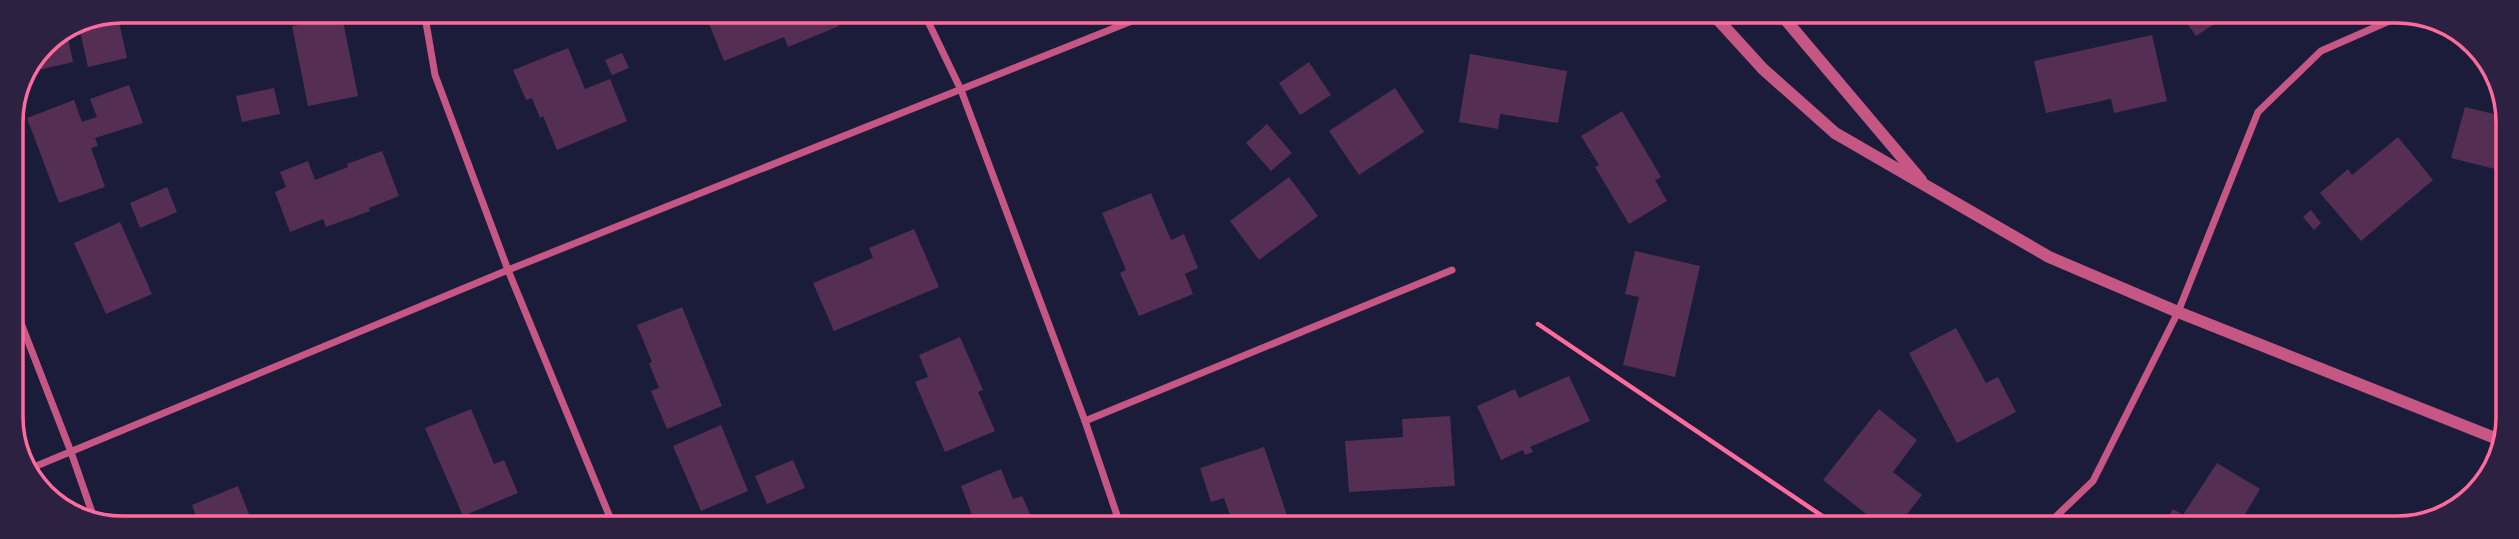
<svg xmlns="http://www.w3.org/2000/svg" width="2519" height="539" font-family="Bitter,serif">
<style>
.building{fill:#542f53}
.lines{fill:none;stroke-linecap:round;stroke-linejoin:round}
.path{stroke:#ff6b9d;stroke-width:4.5}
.minor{stroke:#c65784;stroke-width:7}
.tertiary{stroke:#c65784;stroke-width:12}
.rim{fill:none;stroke:#ff6b9d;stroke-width:3.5}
</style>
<rect width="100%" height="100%" fill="#1b1b3a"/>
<g class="building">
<path d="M704,11H833L839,26L788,47L784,37L724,61Z"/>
<path d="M2183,12H2232L2196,36L2182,16Z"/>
<path d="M342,16L358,96L308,106L292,26Z"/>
<path d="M119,22L127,58L88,67L80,31Z"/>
<path d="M67,33L73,62L30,72L43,43Z"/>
<path d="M2152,35L2167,101L2114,113L2111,99L2046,113L2034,61Z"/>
<path d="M568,48L585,89L610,79L627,121L557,150L543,116L540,118L532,98L526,100L513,70Z"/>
<path d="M622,53L629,68L612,75L605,60Z"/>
<path d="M1470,54L1567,71L1558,123L1500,114L1498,129L1459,122Z"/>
<path d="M1309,62L1331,95L1300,115L1279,83Z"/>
<path d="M129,85L143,123L95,138L98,146L91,148L105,187L59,203L27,118L74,100L82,122L97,117L90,99Z"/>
<path d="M274,88L280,114L242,122L236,96Z"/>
<path d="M1395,88L1424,132L1359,175L1329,131Z"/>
<path d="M2465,107L2506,117V194L2498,192L2503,171L2451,158Z"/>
<path d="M1622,111L1661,177L1655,180L1667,201L1629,224L1595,167L1599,165L1581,136Z"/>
<path d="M1267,124L1292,153L1271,171L1246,143Z"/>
<path d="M2398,137L2433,180L2361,241L2320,193L2348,169L2352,175Z"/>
<path d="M382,151L399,196L369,208L370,211L326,227L323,219L290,232L275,192L286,187L280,172L308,161L315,180L348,167L347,164Z"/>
<path d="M1289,177L1318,216L1259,260L1230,221Z"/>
<path d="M167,187L177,212L140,228L130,203Z"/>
<path d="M1151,193L1171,240L1184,234L1198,268L1185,274L1193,294L1139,316L1120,273L1126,270L1102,213Z"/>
<path d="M2311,210L2321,223L2314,230L2303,217Z"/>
<path d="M120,222L152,294L106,314L74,243Z"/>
<path d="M914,229L939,287L834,331L813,283L873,258L869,248Z"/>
<path d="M1635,251L1700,266L1675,377L1623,365L1639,297L1625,294Z"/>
<path d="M682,307L722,406L667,429L651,391L659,388L649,363L652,362L637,325Z"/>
<path d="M1956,328L1986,383L1998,377L2016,412L1957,443L1909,353Z"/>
<path d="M960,337L983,390L978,392L995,431L945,452L915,382L928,377L919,355Z"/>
<path d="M1569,376L1590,421L1530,447L1533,452L1525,455L1523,450L1501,460L1477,406L1515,389L1519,398Z"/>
<path d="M471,409L494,464L504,460L518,493L463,516L425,428Z"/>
<path d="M1879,409L1917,440L1893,472L1922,495L1896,528H1884L1823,480Z"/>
<path d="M1450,416L1455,486L1349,492L1345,441L1403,437L1402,419Z"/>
<path d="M721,425L748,491L701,511L673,446Z"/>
<path d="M1264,447L1291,527H1234L1224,498L1211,502L1200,468Z"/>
<path d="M793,460L805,488L767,504L755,476Z"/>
<path d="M2217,463L2260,489L2237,528H2162L2173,509L2183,515Z"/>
<path d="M1001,469L1013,499L1022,496L1036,527H943L972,515L961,486Z"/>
<path d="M238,486L254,527H200L192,505Z"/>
<path d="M527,519L530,527H508Z"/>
</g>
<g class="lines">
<path class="path" d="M1538,324L1840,528"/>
<g class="minor">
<path d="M424,11L435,75L508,270L614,527"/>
<path d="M923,11L961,90L1085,421L1121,527"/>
<path d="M12,300L71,452L96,524"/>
<path d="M1085,421L1452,270"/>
<path d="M29,469L508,270L1157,11"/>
<path d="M2044,528L2093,481L2178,312L2258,112L2321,51L2403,15L2420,13"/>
</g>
<g class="tertiary">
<path d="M1711,12L1763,69L1835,133L2049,257L2178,312L2505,442"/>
<path d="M1779,12L1921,180"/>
</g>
</g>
<path d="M0 0H2519V539H0ZM122 23H2397A99 99 0 0 1 2496 122V417A99 99 0 0 1 2397 516H122A99 99 0 0 1 23 417V122A99 99 0 0 1 122 23Z" fill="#2d2142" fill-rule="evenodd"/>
<path class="rim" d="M122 23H2397A99 99 0 0 1 2496 122V417A99 99 0 0 1 2397 516H122A99 99 0 0 1 23 417V122A99 99 0 0 1 122 23Z"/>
</svg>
